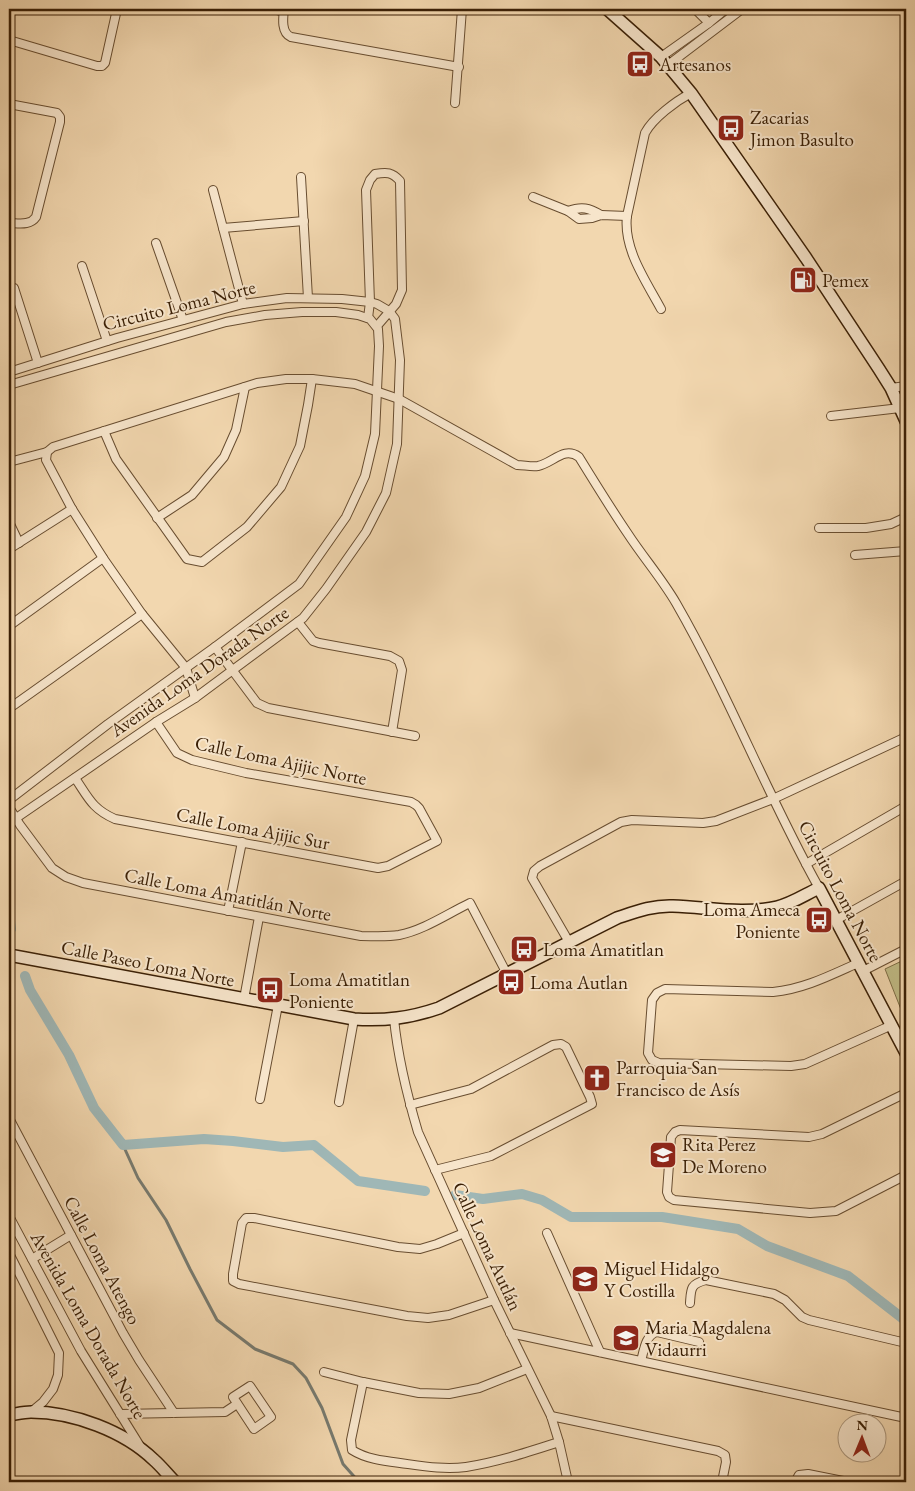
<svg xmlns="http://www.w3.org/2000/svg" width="915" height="1491" font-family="'EB Garamond',serif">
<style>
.green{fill:#c1bc86;stroke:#7e6e46}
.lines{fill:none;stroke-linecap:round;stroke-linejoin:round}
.stream{stroke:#777a6f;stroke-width:3}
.canal{stroke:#9fb7b6;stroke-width:10}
.street-casing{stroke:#684d30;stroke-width:10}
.secondary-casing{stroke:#3a1f05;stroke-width:14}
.street{stroke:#f7e5cb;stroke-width:8}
.secondary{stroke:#f7e5cb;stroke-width:11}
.labels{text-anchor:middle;stroke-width:4;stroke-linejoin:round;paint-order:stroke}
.poi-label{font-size:19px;fill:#3a1f05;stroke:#f7e5cb;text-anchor:start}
.street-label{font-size:19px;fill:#3a1f05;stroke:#f7e5cb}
</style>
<rect width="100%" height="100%" fill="#f2d7af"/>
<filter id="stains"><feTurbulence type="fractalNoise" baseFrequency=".004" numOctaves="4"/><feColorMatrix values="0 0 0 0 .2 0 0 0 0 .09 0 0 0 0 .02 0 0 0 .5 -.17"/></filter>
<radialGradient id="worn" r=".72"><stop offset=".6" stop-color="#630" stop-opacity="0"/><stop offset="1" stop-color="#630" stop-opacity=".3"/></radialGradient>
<path class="green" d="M906,959V1017H904L885,969Z"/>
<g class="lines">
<path class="stream" d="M123,1145L138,1178L166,1220L190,1269L217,1320L255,1349L293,1364L306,1378L322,1408L343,1464L359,1482"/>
<g class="canal">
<path d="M9,913L11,929"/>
<path d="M25,976L30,990L69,1055L94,1108L123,1145L204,1139L233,1141L283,1147L314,1145L358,1181L425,1191"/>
<path d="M455,1195L483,1199L522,1194L542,1200L571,1217H662L738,1229L767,1246L848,1276L906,1321"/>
</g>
<g class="street-casing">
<g id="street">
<path d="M273,9L284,12"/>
<path d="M284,9C283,18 281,33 291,37L459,67"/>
<path d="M695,9L709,23"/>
<path d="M9,40L97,66H102L105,63L117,9"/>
<path d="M661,57L709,23L726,9"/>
<path d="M668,65L742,9"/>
<path d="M455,103L462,9"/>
<path d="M9,104L57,113L60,117V122L36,217C30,226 18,223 9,223"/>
<path d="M301,177L308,298"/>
<path d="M213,190L243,304"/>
<path d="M533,197L568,211L579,219L592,218L601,215L627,216"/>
<path d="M568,211C582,206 589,208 601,215"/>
<path d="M223,228L304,221"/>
<path d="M156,243L183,320"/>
<path d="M82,266L107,341"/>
<path d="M14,288L38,363"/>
<path d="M661,309C646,281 623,249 627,216L645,133C653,118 676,101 691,93"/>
<path d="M368,318L370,302L366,190L370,180L375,174C387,172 392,172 400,181L402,290L396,304L377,326"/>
<path d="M9,372L117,338L243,304L287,298L342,299L370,302L377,304L389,311L395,319L400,360L397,444L386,493L366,532L326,589L303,618L195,698L156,722L9,823"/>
<path d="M9,385L226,322L265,315L302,312H336L358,315L370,319L378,329L379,346L375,434L365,476L346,517L299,584L215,647L108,724L9,800"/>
<path d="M891,388L906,386"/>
<path d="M831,416L900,408"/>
<path d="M104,431L116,459L187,559L202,562L247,527L281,487L300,446L308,405L312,379"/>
<path d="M47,452L46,460L72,509L103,558L142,614L186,668L195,698"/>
<path d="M9,462L47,452L53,447L257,383L286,379H312L355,384L399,399L517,465C524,465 531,467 538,466C553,463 564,446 579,457C595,483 611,509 628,534C643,557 662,579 676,603C729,695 767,795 819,888"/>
<path d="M157,518L192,495L224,457L236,430L245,387"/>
<path d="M9,522L19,543"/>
<path d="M819,528H866L891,524L906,517"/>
<path d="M9,549L72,509"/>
<path d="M855,555L906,551"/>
<path d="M298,622L313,641L319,643L390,656L399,661L402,670L392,732"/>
<path d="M9,626L103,558"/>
<path d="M215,647L257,703L268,708L415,736"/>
<path d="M9,707L14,705L142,614"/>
<path d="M75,778C88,797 92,809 115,819L378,868L388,866L437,841L419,808L416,805L411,802L246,773L192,760L177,753L156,722"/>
<path d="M9,807L20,825L52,868L66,877L83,883L361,936C374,936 387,937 399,935C424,930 447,914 470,903L507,974"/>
<path d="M806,864L906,806"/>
<path d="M228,911L242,842"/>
<path d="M836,920L906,881"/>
<path d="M569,942L532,878L534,871L540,866L621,822L632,820L703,823L716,821L773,799L906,737"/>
<path d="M858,963C831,975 804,989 773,992L665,989L657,993L652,1000L648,1053L652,1060L659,1063L791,1066L805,1064L892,1025"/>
<path d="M863,971L906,949"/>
<path d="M244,999L259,917"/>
<path d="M394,1019C398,1058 407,1095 418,1132L494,1300L551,1416L559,1442L568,1482"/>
<path d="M906,1093L822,1134L809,1137L680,1130L675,1132L671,1137L667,1192L669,1197L674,1200L810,1213L836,1211L906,1175"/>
<path d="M260,1099L278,1005"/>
<path d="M339,1102L354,1019"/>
<path d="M410,1105L471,1089L553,1045L561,1044L566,1047L590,1097L592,1104L491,1156L435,1170"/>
<path d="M9,1118L123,1333L139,1360L174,1413"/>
<path d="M9,1216L81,1351L140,1446"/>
<path d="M464,1233L437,1244L420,1249L398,1247L254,1218H246L242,1223L233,1274V1281L239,1284L407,1316L428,1318L449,1315L494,1300"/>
<path d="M547,1233L600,1352"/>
<path d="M9,1253L59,1353L58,1375L53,1389L43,1402L31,1412"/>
<path d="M32,1259L71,1235"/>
<path d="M690,1303C691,1289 690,1284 706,1280L774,1294L785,1300L802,1317L809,1320L906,1343"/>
<path d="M510,1333L906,1418"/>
<path d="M641,1361C644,1351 645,1335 657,1332L699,1342"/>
<path d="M324,1372L363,1382L419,1393L449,1394L479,1388L527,1369"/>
<path d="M363,1382L351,1440L352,1450C366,1459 384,1461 400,1463C422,1466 444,1470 466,1467C498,1462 528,1452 559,1442"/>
<path d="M250,1386L271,1417L254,1429L233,1397Z"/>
<path d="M120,1414L225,1412L237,1404"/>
<path d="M551,1416L718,1451L725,1455L726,1462L722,1482"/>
<path d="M795,1482L799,1475L808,1474L848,1482"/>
</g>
</g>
<g class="secondary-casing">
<g id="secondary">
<path d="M607,9L661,57L691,93L806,258L879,369L891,388L906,421"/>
<path d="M9,955L354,1019C385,1021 410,1018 439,1008L617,918C635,912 653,905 673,906C708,907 742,915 777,907C791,904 806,894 819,888L906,1053"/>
<path d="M9,1415C16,1414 24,1412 31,1412C73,1412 124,1431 154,1460C161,1466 168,1475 175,1482"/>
</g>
</g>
<use href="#street" class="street"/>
<use href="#secondary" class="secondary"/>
</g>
<defs>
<g id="bus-square" transform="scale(1.4375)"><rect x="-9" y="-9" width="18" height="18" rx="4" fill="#8f2418" stroke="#f7e5cb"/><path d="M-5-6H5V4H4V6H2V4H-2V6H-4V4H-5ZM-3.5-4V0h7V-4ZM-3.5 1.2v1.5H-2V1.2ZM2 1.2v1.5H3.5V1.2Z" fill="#fff"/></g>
<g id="fuel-square" transform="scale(1.4375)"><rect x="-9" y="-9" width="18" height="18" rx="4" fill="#8f2418" stroke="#f7e5cb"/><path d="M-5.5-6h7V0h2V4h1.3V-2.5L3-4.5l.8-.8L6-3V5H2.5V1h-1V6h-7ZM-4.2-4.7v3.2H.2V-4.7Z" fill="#fff"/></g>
<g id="church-square" transform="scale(1.4375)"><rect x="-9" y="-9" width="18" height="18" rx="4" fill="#8f2418" stroke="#f7e5cb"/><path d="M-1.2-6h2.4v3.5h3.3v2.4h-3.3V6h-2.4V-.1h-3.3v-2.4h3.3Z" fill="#fff"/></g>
<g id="school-square" transform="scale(1.4375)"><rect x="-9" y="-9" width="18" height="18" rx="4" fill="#8f2418" stroke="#f7e5cb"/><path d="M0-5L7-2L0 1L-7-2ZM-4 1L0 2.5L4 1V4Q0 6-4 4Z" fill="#fff"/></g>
</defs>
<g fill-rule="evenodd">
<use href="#bus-square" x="640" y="64"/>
<use href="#bus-square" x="731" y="128"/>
<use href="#fuel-square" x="803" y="280"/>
<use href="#bus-square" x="819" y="920"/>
<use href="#bus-square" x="524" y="949"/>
<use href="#bus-square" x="511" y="982"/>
<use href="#bus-square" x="270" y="990"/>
<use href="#church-square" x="597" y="1078"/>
<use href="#school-square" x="663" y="1155"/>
<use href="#school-square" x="585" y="1279"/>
<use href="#school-square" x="626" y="1338"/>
</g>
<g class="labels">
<g class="poi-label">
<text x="659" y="71">Artesanos</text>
<text x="750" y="124">Zacarias<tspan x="750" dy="22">Jimon Basulto</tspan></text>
<text x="822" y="287">Pemex</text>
<text x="800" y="916" text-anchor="end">Loma Ameca<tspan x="800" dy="22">Poniente</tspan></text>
<text x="543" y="956">Loma Amatitlan</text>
<text x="289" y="986">Loma Amatitlan<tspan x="289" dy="22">Poniente</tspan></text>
<text x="530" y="989">Loma Autlan</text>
<text x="616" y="1074">Parroquia San<tspan x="616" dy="22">Francisco de Asís</tspan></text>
<text x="682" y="1151">Rita Perez<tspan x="682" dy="22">De Moreno</tspan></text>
<text x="604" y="1275">Miguel Hidalgo<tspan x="604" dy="22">Y Costilla</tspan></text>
<text x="645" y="1334">Maria Magdalena<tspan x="645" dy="22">Vidaurri</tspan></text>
</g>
<g class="street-label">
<text transform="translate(179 305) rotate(-14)" y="7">Circuito Loma Norte</text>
<text transform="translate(199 671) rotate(-35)" y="7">Avenida Loma Dorada Norte</text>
<text transform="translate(281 760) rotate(12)" y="7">Calle Loma Ajijic Norte</text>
<text transform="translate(253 828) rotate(11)" y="7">Calle Loma Ajijic Sur</text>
<text transform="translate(841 891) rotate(62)" y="7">Circuito Loma Norte</text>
<text transform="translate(228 894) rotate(11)" y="7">Calle Loma Amatitlán Norte</text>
<text transform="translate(148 963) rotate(11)" y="7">Calle Paseo Loma Norte</text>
<text transform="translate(488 1246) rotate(65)" y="7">Calle Loma Autlán</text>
<text transform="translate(103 1260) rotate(62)" y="7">Calle Loma Atengo</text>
<text transform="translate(89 1325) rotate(60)" y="7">Avenida Loma Dorada Norte</text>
</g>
</g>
<rect width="915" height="1491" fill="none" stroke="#f2d7af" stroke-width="30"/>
<rect x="10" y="10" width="895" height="1471" fill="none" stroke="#3a1f05" stroke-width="2.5"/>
<rect x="15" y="15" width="885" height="1461" fill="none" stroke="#3a1f05"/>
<g transform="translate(862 1438) rotate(1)"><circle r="24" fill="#f7e5cb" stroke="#ab967c"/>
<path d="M0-4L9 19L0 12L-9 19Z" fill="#8f2418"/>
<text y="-8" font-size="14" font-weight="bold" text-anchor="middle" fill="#3a1f05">N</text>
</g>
<rect width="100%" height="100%" filter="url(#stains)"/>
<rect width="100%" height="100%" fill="url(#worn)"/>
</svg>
